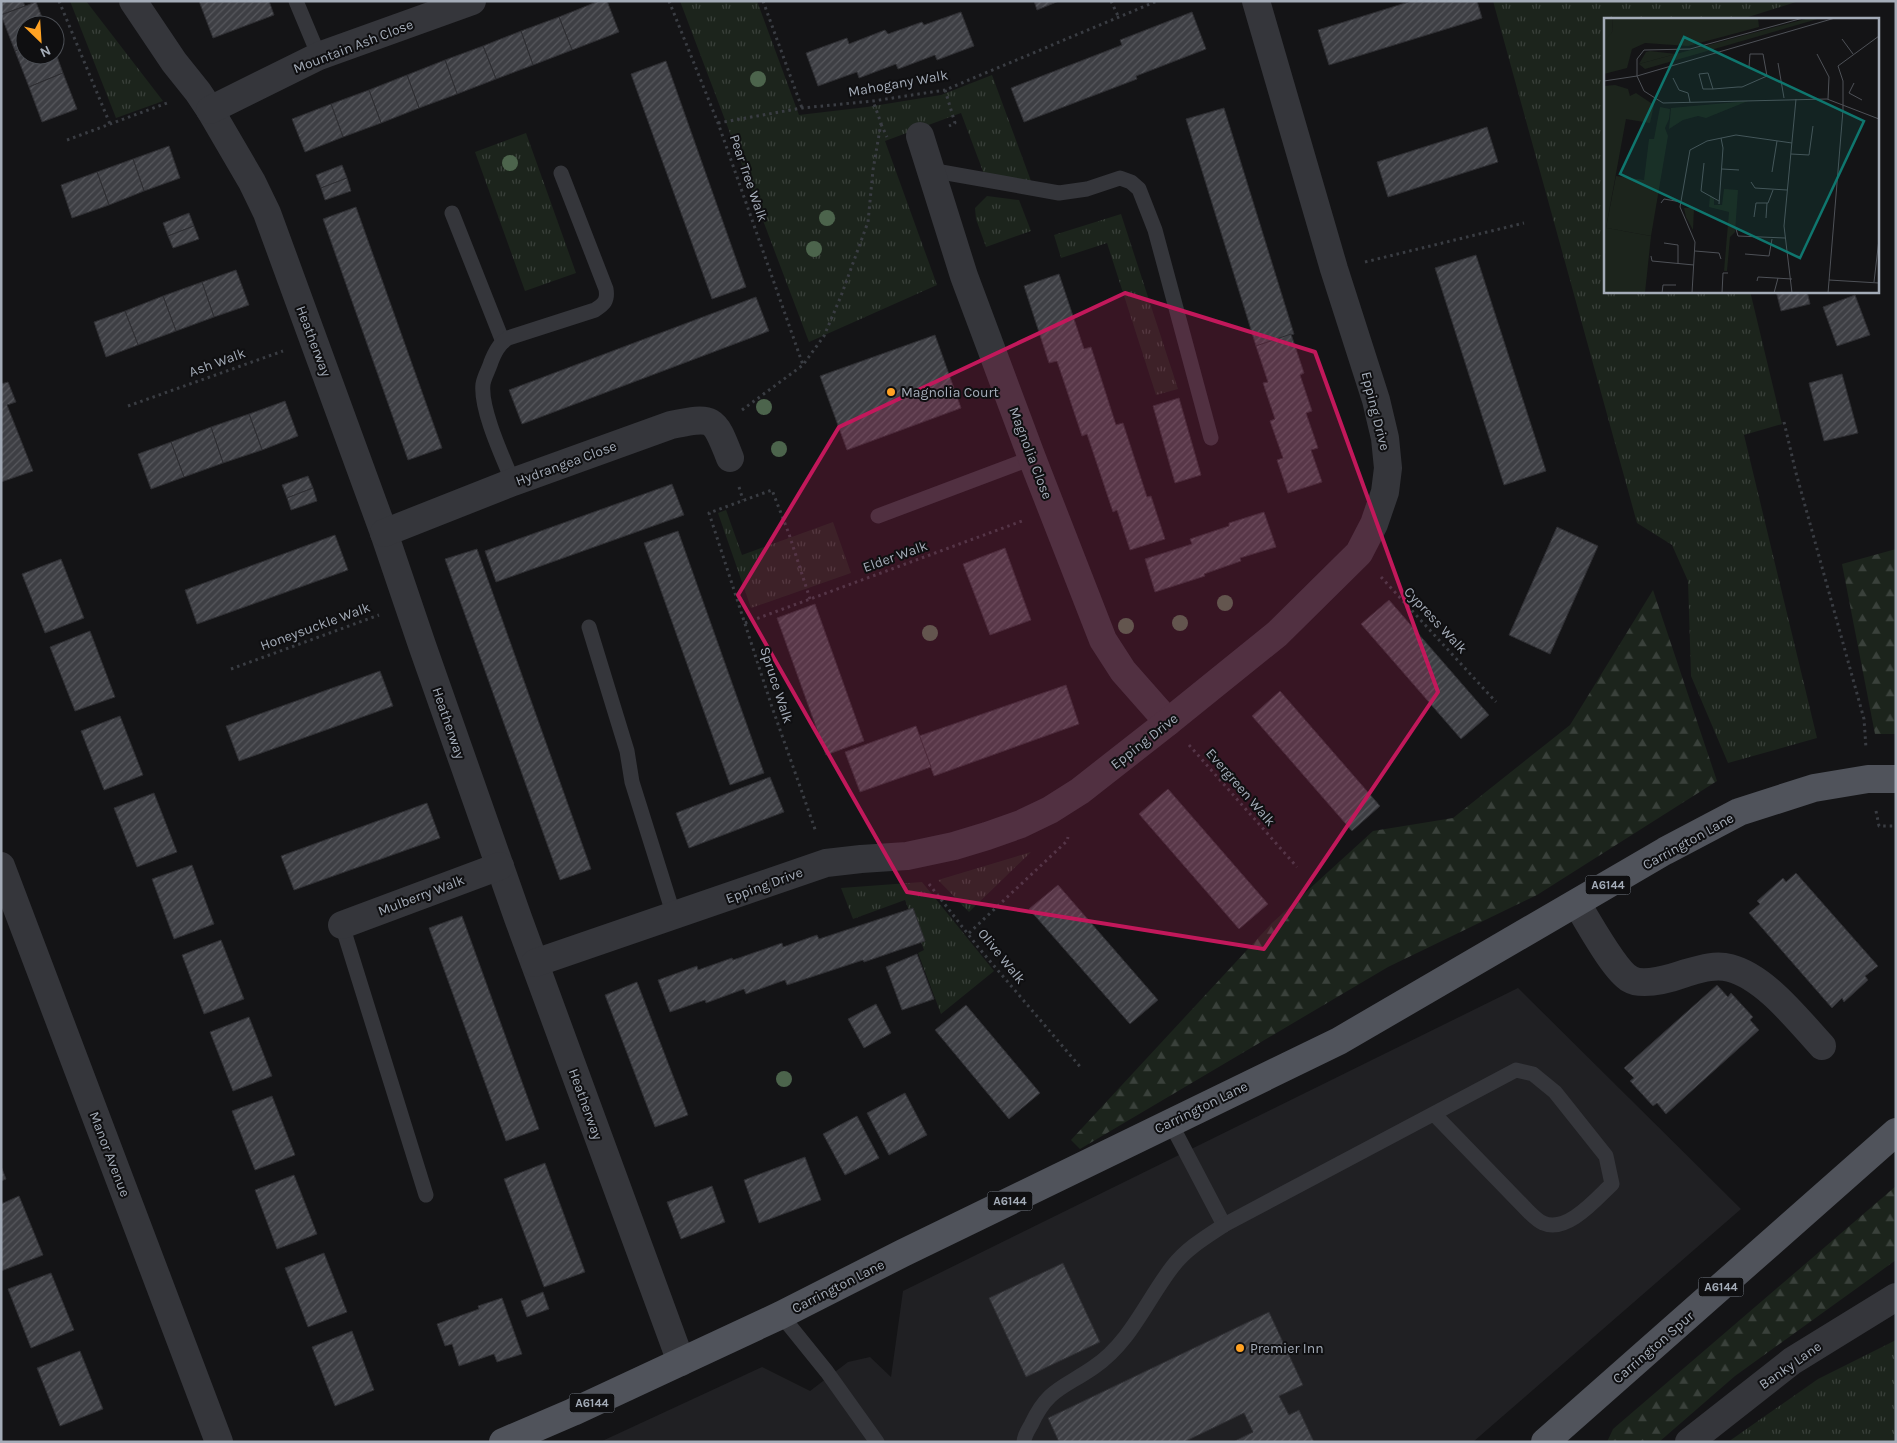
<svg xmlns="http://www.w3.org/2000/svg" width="1897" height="1443" font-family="Karla,sans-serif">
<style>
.built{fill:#202023}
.grass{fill:url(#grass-tufts)}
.forest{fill:url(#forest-firs)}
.building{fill:url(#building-hatch);stroke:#2e2e32}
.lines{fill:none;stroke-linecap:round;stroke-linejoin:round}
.path{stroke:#3a3d43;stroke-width:3;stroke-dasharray:2.5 4;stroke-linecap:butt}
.service{stroke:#35363b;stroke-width:15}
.minor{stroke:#35363b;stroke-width:28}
.tertiary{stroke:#35363b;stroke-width:28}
.primary{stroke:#50535b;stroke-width:28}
.tree{fill:#4c644c}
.marked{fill:#c2185b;fill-opacity:0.2;stroke:#c2185b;stroke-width:4;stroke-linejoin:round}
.poi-dot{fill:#ffa223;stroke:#0f0f11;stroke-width:2}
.labels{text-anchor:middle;stroke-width:4;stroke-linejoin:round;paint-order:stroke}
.shield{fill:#0f0f11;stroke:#777d86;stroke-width:1}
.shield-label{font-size:12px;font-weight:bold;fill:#a4acb8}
.street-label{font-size:14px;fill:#a4acb8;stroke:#0f0f11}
.poi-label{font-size:14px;fill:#a4acb8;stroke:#0f0f11;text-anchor:start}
.inset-road{fill:none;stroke:#4e5157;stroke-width:1}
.view{fill:#0f766e;fill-opacity:0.15;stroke:#0f766e;stroke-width:2.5}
.inset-edge{fill:none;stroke:#a4acb8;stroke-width:2.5}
</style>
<defs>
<pattern id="grass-tufts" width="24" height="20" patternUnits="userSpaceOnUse" patternTransform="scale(1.25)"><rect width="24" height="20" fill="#1c241c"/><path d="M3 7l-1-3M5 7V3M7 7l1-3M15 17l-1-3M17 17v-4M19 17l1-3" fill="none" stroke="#3a413b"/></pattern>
<pattern id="forest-firs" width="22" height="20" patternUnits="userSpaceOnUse" patternTransform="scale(1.25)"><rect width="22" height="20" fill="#1c241c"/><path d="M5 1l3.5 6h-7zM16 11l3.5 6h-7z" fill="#3a413b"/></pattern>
<pattern id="building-hatch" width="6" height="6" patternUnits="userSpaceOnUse" patternTransform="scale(1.25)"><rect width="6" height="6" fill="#3e3f44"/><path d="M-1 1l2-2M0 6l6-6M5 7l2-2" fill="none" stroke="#57585d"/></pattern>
</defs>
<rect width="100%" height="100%" fill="#141416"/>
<path class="built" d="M1518,988L1741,1209L1473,1442H600L762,1367L810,1391L848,1362L870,1357L891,1377L903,1291Z"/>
<g class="grass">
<path d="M70,1H86L163,101L116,118Z"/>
<path d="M680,1H757L799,115L867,107L941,95L992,75L1031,181L984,174L961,113L885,141L937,285L809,342Z"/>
<path d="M1493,1H1799L1742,19H1606V291H1750L1782,424L1744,435L1817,738L1728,763L1691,676L1688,581L1672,545L1637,523Z"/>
<path d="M526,133L576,273L525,291L475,152Z"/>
<path d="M987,196L1019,200L1031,231L986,247L976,219L975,208Z"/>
<path d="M1121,214L1178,389L1156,395L1107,243L1061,258L1054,235Z"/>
<path d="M726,510L742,555L833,522L851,573L751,608L718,513Z"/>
<path d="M1031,852L969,912L938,880Z"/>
<path d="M922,882L994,971L941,1014L918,953L924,950L905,900L853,919L841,888Z"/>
<path d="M1896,1340V1442H1728L1818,1379Z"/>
</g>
<g class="forest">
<path d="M1896,549V734H1875L1842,564Z"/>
<path d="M1653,590L1717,781L1537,895L1388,967L1080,1149L1071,1140L1272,923L1373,831L1453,818L1570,725Z"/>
<path d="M1896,1186V1260L1735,1376L1659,1442H1607L1613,1429Z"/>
</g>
<g class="building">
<path d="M1,1H23L25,6L1,15Z"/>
<path d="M199,1H269L274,15L213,38Z"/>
<path d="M599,1H607L619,32L572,50L559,17Z"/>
<path d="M1034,1H1059L1037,10Z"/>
<path d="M1412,1H1477L1482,18L1329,65L1318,30Z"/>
<path d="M36,2L45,25H25V47L15,51L1,15Z"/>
<path d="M961,12L974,46L937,60L935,55L898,69L896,64L859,78L857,72L818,86L806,53L847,38L849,44L885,30L888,34L922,22L924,25Z"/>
<path d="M1192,12L1206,49L1136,76L1137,79L1024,122L1011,88L1122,45L1120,40Z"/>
<path d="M559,17L572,50L533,65L521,31Z"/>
<path d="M521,31L533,65L496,79L483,46Z"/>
<path d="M483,46L496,79L457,94L445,60Z"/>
<path d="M25,47V55H55V51L63,73L29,87L15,51Z"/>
<path d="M445,60L457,94L419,108L407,75Z"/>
<path d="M666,61L746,287L712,299L631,74Z"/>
<path d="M63,73L77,109L42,122L29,87Z"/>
<path d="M407,75L419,108L381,123L369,90Z"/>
<path d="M369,90L381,123L343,137L331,104Z"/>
<path d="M331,104L343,137L305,152L292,119Z"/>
<path d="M1224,108L1294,334L1256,346L1186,119Z"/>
<path d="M1487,127L1498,162L1388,197L1377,162Z"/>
<path d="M169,146L180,178L144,191L133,159Z"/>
<path d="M133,159L144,191L109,205L97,172Z"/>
<path d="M342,165L347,178L321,188L316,175Z"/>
<path d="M97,172L109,205L72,218L61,185Z"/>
<path d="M347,178L351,191L325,200L321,188Z"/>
<path d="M356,207L442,448L408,460L323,219Z"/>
<path d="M189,213L194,226L168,236L163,223Z"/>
<path d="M194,226L199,239L173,248L168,236Z"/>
<path d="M1476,255L1546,471L1504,485L1435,268Z"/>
<path d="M236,270L249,305L214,317L202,282Z"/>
<path d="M1059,274L1084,349L1091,347L1116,425L1123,423L1147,497L1151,496L1165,539L1130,550L1117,510L1113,512L1087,434L1082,436L1057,361L1049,363L1024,286Z"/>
<path d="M202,282L214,317L176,331L163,296Z"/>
<path d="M1776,291H1807L1810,304L1781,311Z"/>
<path d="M1855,295L1870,335L1837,346L1823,307Z"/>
<path d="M163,296L176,331L138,345L125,311Z"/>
<path d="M756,297L769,331L522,424L509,390Z"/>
<path d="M125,311L138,345L106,357L94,322Z"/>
<path d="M1291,334L1304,373L1300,375L1312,411L1306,413L1318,448L1311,450L1322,482L1288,493L1277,460L1283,458L1270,421L1275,419L1263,383L1268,382L1256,346Z"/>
<path d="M935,335L961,408L847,450L820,376Z"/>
<path d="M1842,374L1858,433L1824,441L1809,383Z"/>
<path d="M8,382L16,402L7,405L33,471L1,482V384Z"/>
<path d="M1179,398L1201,475L1175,483L1153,406Z"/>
<path d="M285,401L298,436L262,450L249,414Z"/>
<path d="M249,414L262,450L223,463L211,427Z"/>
<path d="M211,427L223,463L184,477L171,442Z"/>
<path d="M171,442L184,477L151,489L138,454Z"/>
<path d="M308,476L313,488L287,498L282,485Z"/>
<path d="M672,484L684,515L496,582L485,551Z"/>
<path d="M313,488L317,501L291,510L287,498Z"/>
<path d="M1264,512L1276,547L1240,558L1241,561L1204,574L1205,576L1155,592L1145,559L1192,544L1190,539L1229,526V523Z"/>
<path d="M1557,527L1598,546L1550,654L1509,635Z"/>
<path d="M678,531L764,773L730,785L644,543Z"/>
<path d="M335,535L348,570L197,624L185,590Z"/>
<path d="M1005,548L1031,620L990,635L963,564Z"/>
<path d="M477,549L591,869L560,880L445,559Z"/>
<path d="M61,559L84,618L45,633L22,574Z"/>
<path d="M1389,600L1489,715L1461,739L1361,624Z"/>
<path d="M815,604L864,741L826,755L777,618Z"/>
<path d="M90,631L115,697L75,711L50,647Z"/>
<path d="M380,671L393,706L239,761L226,726Z"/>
<path d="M1066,685L1079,724L934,776L919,736Z"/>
<path d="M1280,691L1380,806L1352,831L1252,716Z"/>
<path d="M120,716L143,775L104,790L81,731Z"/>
<path d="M916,726L931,767L860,792L845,752Z"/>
<path d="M770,777L784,812L689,848L676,813Z"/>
<path d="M1168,789L1268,904L1239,929L1139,814Z"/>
<path d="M154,793L177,852L137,867L114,808Z"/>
<path d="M427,803L440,838L294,890L281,856Z"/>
<path d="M192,865L214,924L174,939L152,879Z"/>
<path d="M1796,873L1878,966L1865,976L1868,980L1844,1002L1842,998L1832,1008L1749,913L1760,904L1757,901L1783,878L1786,882Z"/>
<path d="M1058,885L1158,1000L1130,1024L1029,909Z"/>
<path d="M913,908L925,941L864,962L863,960L787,985L785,980L746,994L744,989L706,1003L705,1000L670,1012L658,980L697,966L698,970L732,958L733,960L782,943L783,947L817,935L819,939Z"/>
<path d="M462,916L539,1129L506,1141L429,928Z"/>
<path d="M221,940L244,999L204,1014L182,955Z"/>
<path d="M917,954L934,999L902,1010L886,967Z"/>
<path d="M637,982L688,1115L655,1127L605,995Z"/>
<path d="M1717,985L1728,997L1731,993L1753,1017L1750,1020L1759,1030L1666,1114L1657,1103L1653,1106L1630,1081L1634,1078L1624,1068Z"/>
<path d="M876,1004L891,1033L864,1048L848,1019Z"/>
<path d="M966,1005L1040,1093L1009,1119L935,1030Z"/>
<path d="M249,1017L272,1076L233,1091L210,1032Z"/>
<path d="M905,1093L927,1135L889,1155L867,1113Z"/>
<path d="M272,1096L295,1155L255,1170L232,1111Z"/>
<path d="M857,1116L879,1158L845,1175L823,1134Z"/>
<path d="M805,1157L821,1200L759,1223L744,1180Z"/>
<path d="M545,1163L585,1272L544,1287L504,1179Z"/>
<path d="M1,1166L6,1179L1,1181Z"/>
<path d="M294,1175L317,1234L277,1249L255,1190Z"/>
<path d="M712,1186L725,1222L681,1239L667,1202Z"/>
<path d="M19,1196L43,1255L1,1271V1204Z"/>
<path d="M324,1253L347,1312L308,1327L285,1268Z"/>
<path d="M1063,1263L1100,1342L1026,1377L989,1298Z"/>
<path d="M51,1273L74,1330L31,1348L8,1289Z"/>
<path d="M543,1292L549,1309L527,1317L521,1301Z"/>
<path d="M502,1298L522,1354L497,1362L494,1354L459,1366L452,1344L445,1346L437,1324L479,1309L478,1306Z"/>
<path d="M1269,1312L1303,1385L1279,1396L1289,1415L1299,1410L1314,1442H1233L1253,1432L1244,1413L1184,1442H1059L1048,1418Z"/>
<path d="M352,1331L374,1390L335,1406L312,1347Z"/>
<path d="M80,1351L103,1409L60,1426L37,1368Z"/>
</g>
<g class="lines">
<g class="path">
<path d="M59,1L110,124"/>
<path d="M669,1L718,123L803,365"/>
<path d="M763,1L802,108"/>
<path d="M1111,1L1119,18"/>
<path d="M945,90L955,123L949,126"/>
<path d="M718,123L802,108L873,101L945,90L1157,1"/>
<path d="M881,124L887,137"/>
<path d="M67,140L167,103"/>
<path d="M1365,262L1524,223"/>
<path d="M128,406L283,351"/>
<path d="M742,410L803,365L824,336L841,296L868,222L873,170L881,123L873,101"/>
<path d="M1784,422L1796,473L1864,719L1866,748"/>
<path d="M739,487L743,500"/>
<path d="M1381,577L1496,702"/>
<path d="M810,599L789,534L772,490L709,513L772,707L816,832"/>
<path d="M745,623L1022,521"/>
<path d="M231,669L379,615"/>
<path d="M1189,745L1297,867"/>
<path d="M1876,811L1879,826H1896"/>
<path d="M929,884L978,947L1082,1069"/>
<path d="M969,933L1067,841L1068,837"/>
</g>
<g class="service">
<path d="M296,1L319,56"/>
<path d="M930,170L1059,193L1087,189L1120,178L1131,182L1139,189L1155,230L1211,438"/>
<path d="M452,213L503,342"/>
<path d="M513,482C503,458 480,409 483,384C484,377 489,369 491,362C495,352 499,344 508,338L595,310C604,304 608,301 606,289L561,173"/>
<path d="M878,516L1032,458"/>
<path d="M589,627L627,751L632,782L674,916"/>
<path d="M342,925L426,1195"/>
<path d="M1170,1122L1224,1225"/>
<path d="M781,1315L827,1372L877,1442"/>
<path d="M1024,1442C1024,1436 1028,1430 1031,1425C1048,1388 1064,1388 1094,1367C1131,1342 1147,1299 1173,1266C1187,1248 1206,1237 1224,1225L1516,1070L1533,1074L1555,1092L1606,1156L1612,1184C1597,1198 1567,1234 1543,1223C1538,1221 1532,1215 1528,1211L1434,1114"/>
</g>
<g class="minor">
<path d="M133,1L174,62L198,92L210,110L252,182L267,213L384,533L422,645L518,918L681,1362"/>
<path d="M210,110L319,56L472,1"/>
<path d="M920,136L964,276L1032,458L1103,640L1123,671L1168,722"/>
<path d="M384,533L513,482L671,425C714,416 714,417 730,458"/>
<path d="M1577,904C1588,921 1614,970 1630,979C1643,987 1672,978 1686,973C1700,969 1715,964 1730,968C1765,977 1798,1020 1822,1046"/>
<path d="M342,925L500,866"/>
<path d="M535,963L826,863L861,859L907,856L954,846L987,836L1021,824L1050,810L1080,791L1168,722L1277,634L1359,553L1374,524L1385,492L1388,468L1385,438L1376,400L1334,269L1256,1"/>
<path d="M1689,1442L1792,1361L1896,1297"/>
</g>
<path class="tertiary" d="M1,866L219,1442"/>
<g class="primary">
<path d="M503,1442L573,1412L781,1315L903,1253L1339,1041L1665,851L1739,812L1814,788L1868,779H1896"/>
<path d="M1545,1442L1896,1132"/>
</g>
</g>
<g class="tree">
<circle cx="758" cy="79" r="8"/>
<circle cx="510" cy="163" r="8"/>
<circle cx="827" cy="218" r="8"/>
<circle cx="814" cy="249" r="8"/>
<circle cx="764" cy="407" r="8"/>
<circle cx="779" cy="449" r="8"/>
<circle cx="1225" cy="603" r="8"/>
<circle cx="1180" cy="623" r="8"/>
<circle cx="1126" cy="626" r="8"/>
<circle cx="930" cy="633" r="8"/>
<circle cx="784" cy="1079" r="8"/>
</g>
<path class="marked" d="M1125,293L1315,352L1438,692L1264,949L907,892L738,595L839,427Z"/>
<g class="poi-dot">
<circle cx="891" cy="392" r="5"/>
<circle cx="1240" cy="1348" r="5"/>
</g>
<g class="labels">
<g class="shield">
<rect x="1585.5" y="875.5" width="45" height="19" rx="4"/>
<rect x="987.5" y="1191.5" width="45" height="19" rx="4"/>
<rect x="1698.5" y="1277.5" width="45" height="19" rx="4"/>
<rect x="569.5" y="1393.5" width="45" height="19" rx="4"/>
</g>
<g class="shield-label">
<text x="1608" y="889">A6144</text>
<text x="1010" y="1205">A6144</text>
<text x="1721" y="1291">A6144</text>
<text x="592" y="1407">A6144</text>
</g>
<g class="street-label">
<text transform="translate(353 46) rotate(-21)" y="5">Mountain Ash Close</text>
<text transform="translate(898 83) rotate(-10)" y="5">Mahogany Walk</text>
<text transform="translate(749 178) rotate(71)" y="5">Pear Tree Walk</text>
<text transform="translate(314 341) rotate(69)" y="5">Heatherway</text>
<text transform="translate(217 362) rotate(-20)" y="5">Ash Walk</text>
<text transform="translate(1376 411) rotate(76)" y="5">Epping Drive</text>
<text transform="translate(1031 453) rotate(69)" y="5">Magnolia Close</text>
<text transform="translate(566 463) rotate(-20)" y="5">Hydrangea Close</text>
<text transform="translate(895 556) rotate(-20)" y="5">Elder Walk</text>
<text transform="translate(1436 620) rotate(47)" y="5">Cypress Walk</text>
<text transform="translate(315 626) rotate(-20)" y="5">Honeysuckle Walk</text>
<text transform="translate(777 685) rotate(72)" y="5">Spruce Walk</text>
<text transform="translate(449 723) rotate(71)" y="5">Heatherway</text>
<text transform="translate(1144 741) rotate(-38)" y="5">Epping Drive</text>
<text transform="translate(1241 787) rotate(49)" y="5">Evergreen Walk</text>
<text transform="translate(1688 841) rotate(-29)" y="5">Carrington Lane</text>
<text transform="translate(764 885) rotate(-20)" y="5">Epping Drive</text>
<text transform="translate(421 895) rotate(-21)" y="5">Mulberry Walk</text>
<text transform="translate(1002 956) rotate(51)" y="5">Olive Walk</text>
<text transform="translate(586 1104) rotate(70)" y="5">Heatherway</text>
<text transform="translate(1201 1107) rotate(-26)" y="5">Carrington Lane</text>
<text transform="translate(110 1154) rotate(69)" y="5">Manor Avenue</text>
<text transform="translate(838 1286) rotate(-27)" y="5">Carrington Lane</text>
<text transform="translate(1653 1347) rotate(-41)" y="5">Carrington Spur</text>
<text transform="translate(1790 1365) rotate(-35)" y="5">Banky Lane</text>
</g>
<g class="poi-label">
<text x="901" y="397">Magnolia Court</text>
<text x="1250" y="1353">Premier Inn</text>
</g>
</g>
<g transform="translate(1604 18)">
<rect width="275" height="275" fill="#141416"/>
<path d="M9,0H154L155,9L84,28L41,25L28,31L23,50L0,56V17L8,14ZM42,34L46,33L72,36L35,46ZM56,89L66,91L65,101L61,110L64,118L47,218L2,210L12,158L40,162L45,121H50ZM120,171L134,172L131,214L126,219L123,253H120L125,194L105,189L106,177L110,180V187H118ZM80,190H90L89,212L82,199Z" fill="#1c241c"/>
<path d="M0,0H9L8,14L0,24ZM205,0H217L41,51L35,46ZM11,67L24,71L26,78L32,75L50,87L46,105L22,101L2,210L19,213L0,238V68ZM144,83L102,100L94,98L79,102L65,111L67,90Z" fill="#1c241c"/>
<path d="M2,210L47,218L41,275H0Z" fill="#1c241c"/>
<path class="inset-road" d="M238,21L249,36M213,36L225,59L224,81M174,45L180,80M33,58V41L40,32L86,31L199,0M33,58L40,73L59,85L223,81L275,101M69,60L75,72L84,75L86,84M0,63L33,58L231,0M250,65L245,75L258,82M109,71L104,55L95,56L99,71H109L134,69H138L163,58L159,36H146L145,49M187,136L205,137L209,108M100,145L97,173L115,183M118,151L135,152M168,154L173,123M147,164L151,170L183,172M57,185L60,181L77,184M115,186L119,130L117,120M150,199L152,185H164L169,172M162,200L163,185M132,211L134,218L181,220M60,225L74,227V246M91,233L115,235L117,241M141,236L165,238L168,221M47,238L48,243L90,247M225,262L275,265M153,263L154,259L188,261M270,264L275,221M58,275L59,267H72M88,275L91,224L76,189L86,132L103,123L132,117L188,125M118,275L119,255H124M170,275L174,260M188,275L180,208L192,81M224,275L239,92V63L234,48L275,18"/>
<path class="view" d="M80,19L260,103L196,240L16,156Z"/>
<rect width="275" height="275" class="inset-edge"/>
</g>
<rect width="1897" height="1443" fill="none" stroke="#a4acb8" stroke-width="5"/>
<g transform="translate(40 40) rotate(155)"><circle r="24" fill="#0f0f11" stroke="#4b4e54"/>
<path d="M0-4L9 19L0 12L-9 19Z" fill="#ffa223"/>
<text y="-8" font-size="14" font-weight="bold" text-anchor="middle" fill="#a4acb8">N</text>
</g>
</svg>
